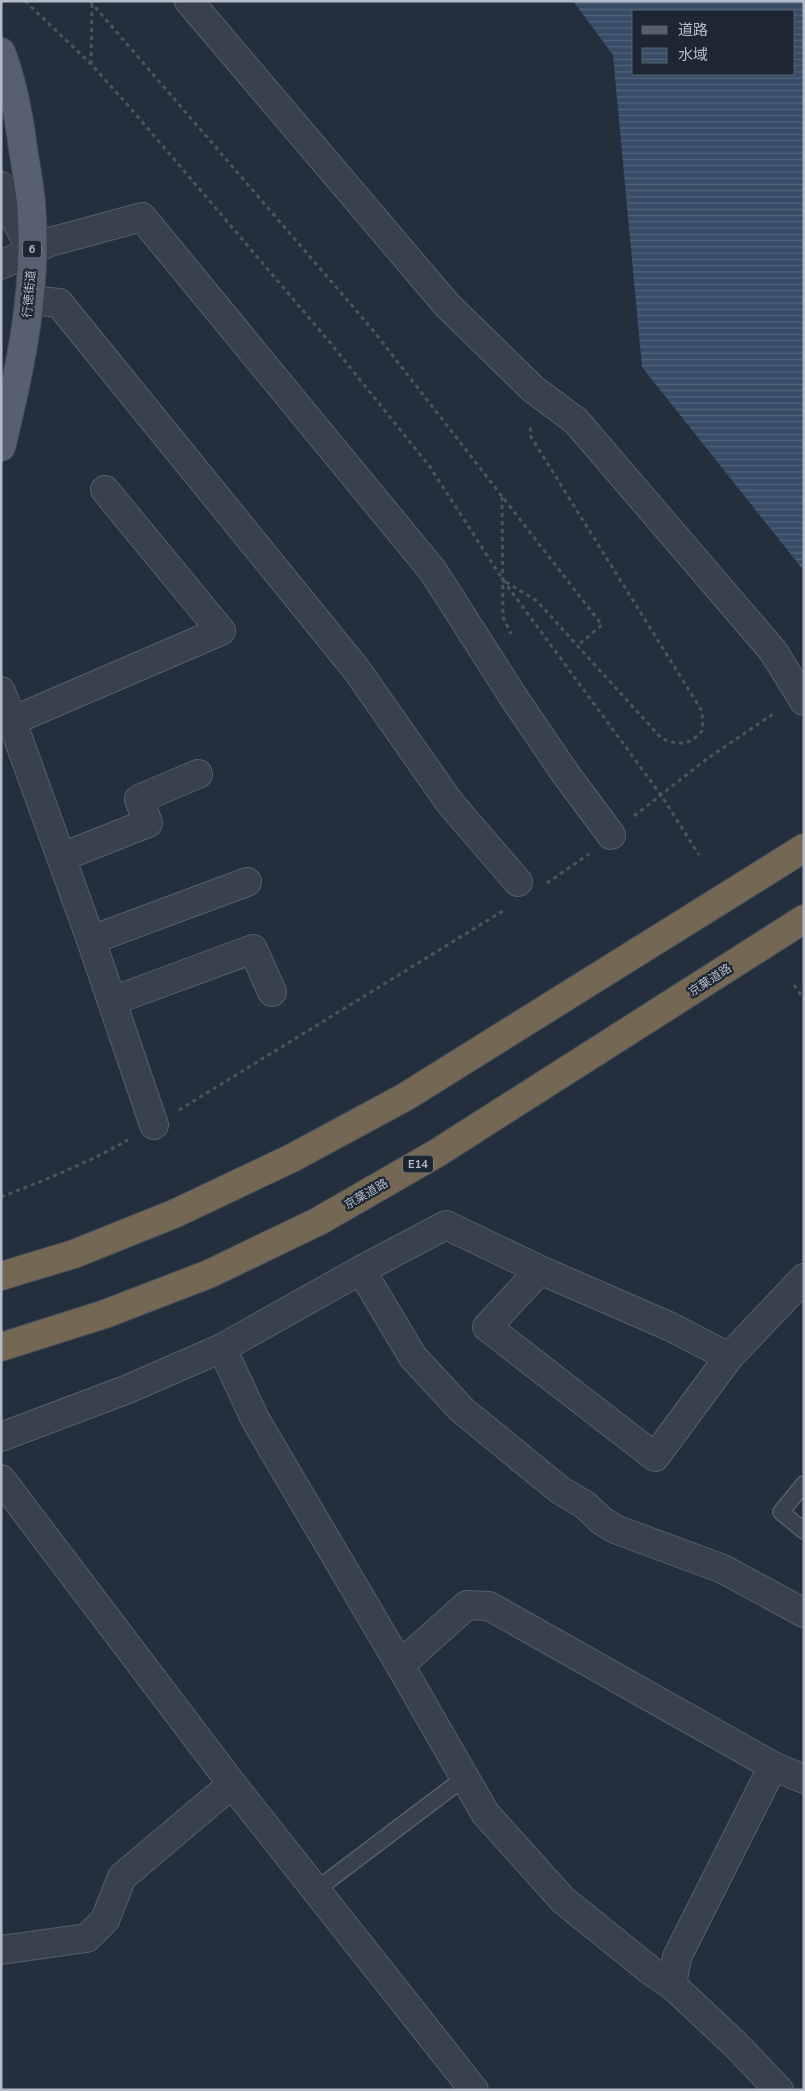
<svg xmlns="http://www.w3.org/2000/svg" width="805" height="2091" font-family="'Nunito Sans','Noto Sans JP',sans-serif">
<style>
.water{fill:url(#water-rules);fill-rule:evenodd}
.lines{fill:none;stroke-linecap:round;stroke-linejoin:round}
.service-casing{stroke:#565f6c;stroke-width:18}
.minor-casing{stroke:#565f6c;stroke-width:30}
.tertiary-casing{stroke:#565f6c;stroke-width:30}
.primary-casing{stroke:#414a57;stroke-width:30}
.motorway-casing{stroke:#434c59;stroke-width:30}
.path{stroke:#44595c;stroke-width:3;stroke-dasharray:4 4;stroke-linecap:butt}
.service{stroke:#38414e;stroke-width:15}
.minor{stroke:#38414e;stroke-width:28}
.tertiary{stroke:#38414e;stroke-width:28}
.primary{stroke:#56606e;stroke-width:28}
.motorway{stroke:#746855;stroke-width:28}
.labels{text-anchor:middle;stroke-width:4.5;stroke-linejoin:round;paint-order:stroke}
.shield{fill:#1d2633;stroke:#878f9c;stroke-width:1}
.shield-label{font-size:11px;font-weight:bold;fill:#b4bcc9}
.street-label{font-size:12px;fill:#b4bcc9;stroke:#1d2633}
</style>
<defs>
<pattern id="water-rules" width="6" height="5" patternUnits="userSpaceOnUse" patternTransform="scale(1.25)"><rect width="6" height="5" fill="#394c67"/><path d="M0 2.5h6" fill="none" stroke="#53647b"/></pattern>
</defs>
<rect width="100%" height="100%" fill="#242f3e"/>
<path class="water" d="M573,1H804V571L642,367L613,55ZM634,11H794V74H634Z"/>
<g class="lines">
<g class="service-casing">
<g id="service">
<path d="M804,1484L781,1512L804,1531"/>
<path d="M316,1890L464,1778"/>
</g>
</g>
<g class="minor-casing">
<g id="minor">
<path d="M189,1L447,305L533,389L576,421L773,651L804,701"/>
<path d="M1,186L13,215L32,251"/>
<path d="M1,265L50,242L142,217L433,571L514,698L565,773L611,835"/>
<path d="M29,300L59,303L356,669L450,803L518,882"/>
<path d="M1,691L91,940L154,1125"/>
<path d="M12,721L221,631L105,490"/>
<path d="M62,857L148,823L139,799L198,774"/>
<path d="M91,940L247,882"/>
<path d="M112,1001L253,949L272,992"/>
<path d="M361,1270L413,1357L462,1410L560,1490L585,1505L602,1521L615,1529L723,1569L804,1613"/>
<path d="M540,1270L487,1327L655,1457L729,1357"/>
<path d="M222,1348L255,1419L400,1665L485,1813L563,1900L651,1971L672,1985"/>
<path d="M1,1437L128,1389L222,1348L361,1270L446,1225L540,1270L671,1327L729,1357L804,1278"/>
<path d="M400,1665L467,1605L489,1606L773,1766L677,1957L672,1985L735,2044L779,2090"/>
<path d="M773,1766L804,1779"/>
<path d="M1,1950L87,1938L105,1920L122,1877L232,1784"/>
</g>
</g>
<g class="tertiary-casing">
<path id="tertiary" d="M1,1479L232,1784L474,2090"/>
</g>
<g class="primary-casing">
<path id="primary" d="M1,52C13,83 19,117 23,149C26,166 29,184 31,202C38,285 21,367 1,447"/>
</g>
<g class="motorway-casing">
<g id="motorway">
<path d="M1,1276L74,1254L176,1213L292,1158L405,1097L804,848"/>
<path d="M1,1347L105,1314L209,1274L319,1221L437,1153L804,919"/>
</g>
</g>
<g class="path">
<path d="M25,1L91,64L133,111L328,340L430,467L503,580L661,795L699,855"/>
<path d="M90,1L372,329L602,625L577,646"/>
<path d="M91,64L92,3"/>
<path d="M502,497L503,617L511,634"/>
<path d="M506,582L537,601L662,739C682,745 688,746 703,730L702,711L531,437L530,424"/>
<path d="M634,816L708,758L776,712"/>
<path d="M547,883L589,854"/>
<path d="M794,985L804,999"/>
<path d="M179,1110L506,909"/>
<path d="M1,1197C45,1180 88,1163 128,1140"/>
</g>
<use href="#service" class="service"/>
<use href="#minor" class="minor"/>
<use href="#tertiary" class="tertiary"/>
<use href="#primary" class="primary"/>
<use href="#motorway" class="motorway"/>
</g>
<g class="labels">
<g class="shield">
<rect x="23" y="240.5" width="18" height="17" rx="4"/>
<rect x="403" y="1155.5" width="30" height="17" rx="4"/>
</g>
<g class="shield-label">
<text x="32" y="253">6</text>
<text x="418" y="1168">E14</text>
</g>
<g class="street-label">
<text transform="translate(29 294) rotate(-85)" y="4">行徳街道</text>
<text transform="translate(710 980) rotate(-33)" y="4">京葉道路</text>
<text transform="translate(366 1194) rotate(-30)" y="4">京葉道路</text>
</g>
</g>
<rect width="805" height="2091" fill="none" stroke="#b4bcc9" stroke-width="5"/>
<rect x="632" y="10" width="162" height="65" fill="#1d2633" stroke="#59626f"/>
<rect x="642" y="26" width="25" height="8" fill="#56606e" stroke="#59626f"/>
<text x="678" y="35" font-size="15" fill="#b4bcc9">道路</text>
<rect x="642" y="48" width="25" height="15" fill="url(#water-rules)" stroke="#59626f"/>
<text x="678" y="60" font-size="15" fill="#b4bcc9">水域</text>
</svg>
